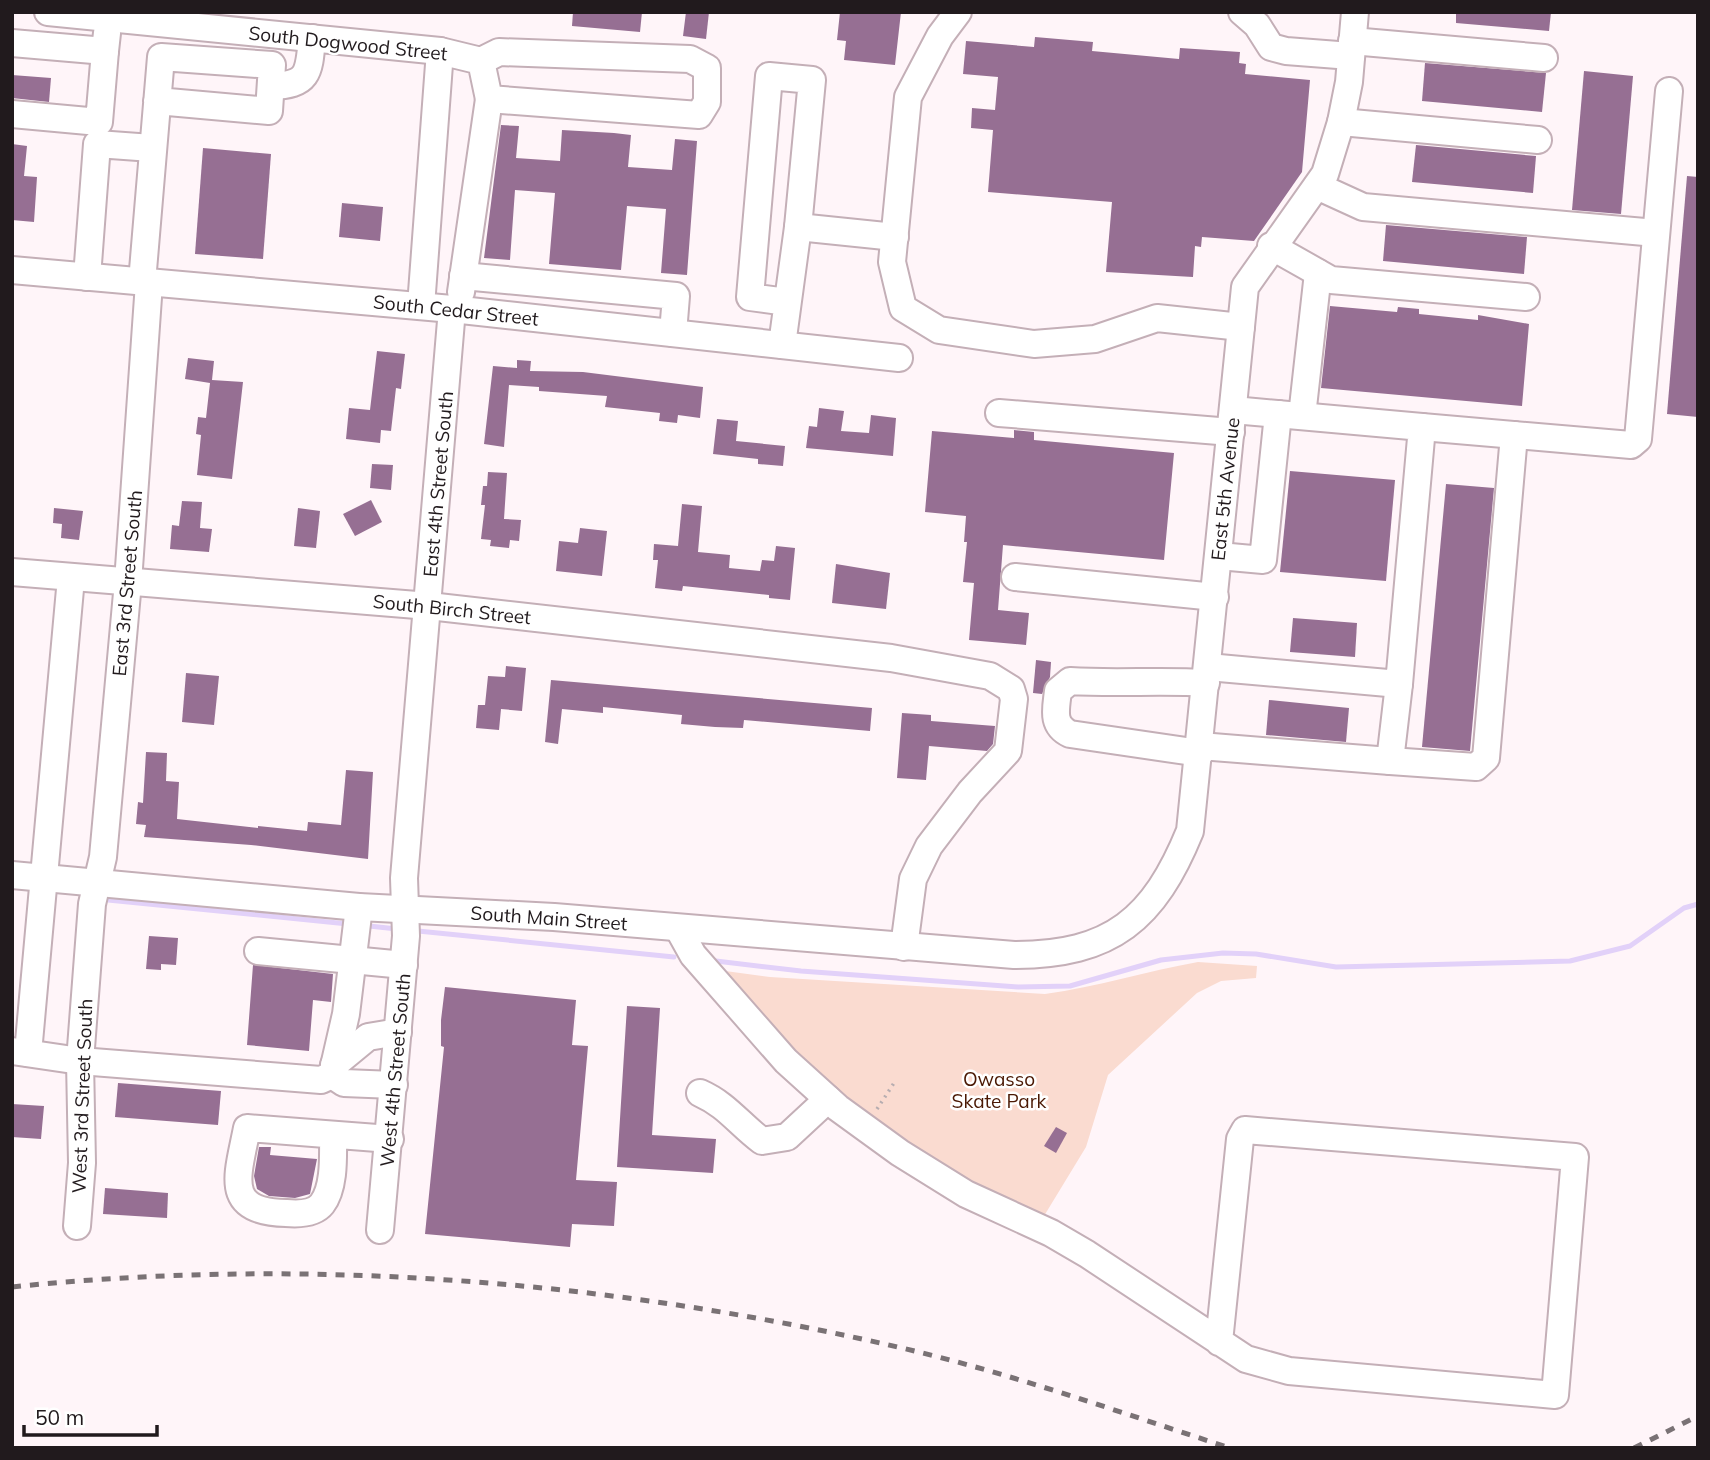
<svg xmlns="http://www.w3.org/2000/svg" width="1710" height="1460" font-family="Mulish,sans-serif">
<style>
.green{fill:#fadbd0}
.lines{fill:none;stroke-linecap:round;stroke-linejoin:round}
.stream{stroke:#e2d1f9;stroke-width:5}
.building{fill:#966f93}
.minor-casing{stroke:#c4afb7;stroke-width:30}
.path{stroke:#b6adb0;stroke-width:3.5;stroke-dasharray:2 5;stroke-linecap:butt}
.minor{stroke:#fff;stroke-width:26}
.rail{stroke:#7a7275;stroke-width:5;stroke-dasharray:9 9;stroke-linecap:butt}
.labels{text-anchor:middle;stroke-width:5;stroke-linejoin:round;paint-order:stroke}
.street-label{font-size:19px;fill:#211a1d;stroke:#fff}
.park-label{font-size:19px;fill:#4b1904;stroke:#fff}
</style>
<rect width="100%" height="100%" fill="#fff5f9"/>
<path class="green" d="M1198,962L1257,966L1256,978L1221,981L1197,993L1108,1075L1086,1147L1044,1216L972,1187L846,1103L718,970L770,977L1045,994C1097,987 1147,971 1198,962Z"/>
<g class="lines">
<g class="stream">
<path d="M108,900L348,924"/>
<path d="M369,926L397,929"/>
<path d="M418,931L674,957"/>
<path d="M716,961L801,971L1018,987L1070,986L1161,960L1223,953L1256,954L1336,967L1570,961L1630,946L1684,908L1698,904"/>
</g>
</g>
<g class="building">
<path d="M573,12H642L640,32L572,26Z"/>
<path d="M686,12H709L706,39L683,36Z"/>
<path d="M840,12H901L895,65L844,60L846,41L837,40Z"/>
<path d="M1456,12H1551L1549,31L1456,23Z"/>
<path d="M1035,37L1093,42L1092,51L1179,59L1180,48L1240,52L1239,63L1246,64L1245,74L1310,80L1302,172L1254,241L1202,237L1201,247L1195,246L1193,277L1106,272L1112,202L988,192L993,130L971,128L972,108L995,110L998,77L963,74L966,41L1034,47Z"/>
<path d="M1425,63L1546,73L1542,112L1422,101Z"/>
<path d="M1584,71L1633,76L1621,214L1572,210Z"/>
<path d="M12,75L51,78L49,102L12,98Z"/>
<path d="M501,125L519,126L516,158L560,161L562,130L614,133L631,135L628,167L672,170L675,139L697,141L687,275L661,273L666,209L627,206L621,270L549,264L555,193L515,190L510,260L484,258Z"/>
<path d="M12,144L27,146L24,176L37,177L34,222L12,220Z"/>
<path d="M1416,145L1536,156L1533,193L1412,182Z"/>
<path d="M203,148L271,154L263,259L195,254Z"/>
<path d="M1687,176L1698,177V417L1667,414Z"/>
<path d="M342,203L383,207L380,241L339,237Z"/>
<path d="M1386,225L1527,237L1524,274L1383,261Z"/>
<path d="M1330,306L1397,312L1398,307L1419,309V314L1478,320V315L1529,324L1522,406L1321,388Z"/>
<path d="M377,351L405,354L401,389L396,388L391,431L381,430L380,443L346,439L349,408L370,410Z"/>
<path d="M188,358L214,361L212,380L243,382L232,479L197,475L201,435L196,434L198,417L206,418L210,383L185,379Z"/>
<path d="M517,360L531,361L530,371L583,372L703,387L700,418L678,415L677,423L659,421L660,413L605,407L607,396L539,391V387L509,385L504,447L484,444L493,366L517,368Z"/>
<path d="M819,408L844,411L841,431L869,433L871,415L896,418L893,456L806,448L809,426L817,427Z"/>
<path d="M717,419L738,421L736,441L785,446L783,466L758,464V459L713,454Z"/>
<path d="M1014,430L1034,432V440L1174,453L1164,560L1003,545L998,610L1029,613L1026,645L969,640L974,583L963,582L967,542H964L966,516L925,512L932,431L1014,438Z"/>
<path d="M372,464L393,465L391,490L370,488Z"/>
<path d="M1290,471L1395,480L1386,581L1280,572Z"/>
<path d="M488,472L507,473L504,519L521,520L519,541L510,540L509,548L490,546L491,540L481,539L485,505H481L483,486H487Z"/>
<path d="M1446,484L1494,488L1470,751L1422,747Z"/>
<path d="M371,500L382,522L355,536L343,514Z"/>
<path d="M182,501L202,502L200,528L212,529L209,552L170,549L172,525L179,526Z"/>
<path d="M682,504L702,506L698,552L730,555L729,568L760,571L762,560L774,561L776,546L795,548L790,600L769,598V595L683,586L682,591L655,588L658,560H653L654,544L678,546Z"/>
<path d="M54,508L83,511L79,540L61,538L62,524L53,523Z"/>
<path d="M298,508L320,511L316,548L294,546Z"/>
<path d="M580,528L607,531L602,576L556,571L559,541L578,543Z"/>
<path d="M836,564L890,573L886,609L832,603Z"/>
<path d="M1293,618L1357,623L1355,657L1290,652Z"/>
<path d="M1036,660L1051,662L1050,677L1042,694L1033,693Z"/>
<path d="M506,666L526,668L522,711L501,709L499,730L476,728L478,705H485L488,676L505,677Z"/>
<path d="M186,673L219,676L214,725L182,722Z"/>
<path d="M551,680L872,708L870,731L744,720L743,728L715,727L681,724L682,715L603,707V713L562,709L558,744L545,742Z"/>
<path d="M1269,700L1349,708L1346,742L1266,735Z"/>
<path d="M902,713L931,715V721L995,726L993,744L987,751L929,746L926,780L897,778Z"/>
<path d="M146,752L167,753L166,781L179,782L177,819L258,828V826L307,831L308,822L341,825L346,770L373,772L368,859L251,845L144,837L146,825L136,824L138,802L143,803Z"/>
<path d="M149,936L178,938L176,965L161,964V970L146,969Z"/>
<path d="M253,965L333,974L331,1002L313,1000L309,1051L247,1045Z"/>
<path d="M445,987L576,1000L572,1045L588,1046L576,1180L617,1182L614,1226L572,1224L570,1247L425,1234L444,1047L441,1046V1020Z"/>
<path d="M627,1006L660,1008L652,1135L716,1139L713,1173L617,1167Z"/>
<path d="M118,1083L221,1091L218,1125L115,1117Z"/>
<path d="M12,1104L44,1106L41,1139L12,1137Z"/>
<path d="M1056,1127L1067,1133L1056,1153L1044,1146Z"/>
<path d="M259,1147H271L270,1155L317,1159L310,1194L295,1198L269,1196L257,1189L254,1176Z"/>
<path d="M105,1188L168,1193L167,1218L103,1214Z"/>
</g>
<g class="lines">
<g class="minor-casing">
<g id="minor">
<path d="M48,12L440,51L481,61L499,52L690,59L707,68V102L699,115L489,99L481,61"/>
<path d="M958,12L940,36L908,97L892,262L903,308L939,330L1034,344L1095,339L1157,318L1241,327"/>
<path d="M1242,12L1257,25L1271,47L1286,51L1351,56"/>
<path d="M1352,41L1544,58"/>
<path d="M12,43L105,51L107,33"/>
<path d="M271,86C309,85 309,73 312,38"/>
<path d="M12,114L99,122L105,51"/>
<path d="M1341,122L1538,140"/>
<path d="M1317,186L1363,207L1656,233"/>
<path d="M798,227L895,237"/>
<path d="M1271,246L1331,280L1526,297"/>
<path d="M12,270L452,309L899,358"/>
<path d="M463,276L676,296L673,333"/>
<path d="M87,277L97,144L152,148"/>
<path d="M142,282L161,57L272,65L269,111L157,101"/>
<path d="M461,292L489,99"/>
<path d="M421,306L440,51"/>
<path d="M782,345L798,227L812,80L769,76L750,297L787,302"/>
<path d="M999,413L1231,432"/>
<path d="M1302,416L1318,273"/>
<path d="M1422,427L1631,445L1638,439L1669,91"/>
<path d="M1219,556L1263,560L1278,414"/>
<path d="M12,572L429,606L891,658L990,676L1011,689L1014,699L1008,751L970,792L929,846L913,879L904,947"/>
<path d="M1015,577L1215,597"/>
<path d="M1208,667L1399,684L1422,427L1233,410"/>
<path d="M1200,746L1390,761L1399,684"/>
<path d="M1200,753L1070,734C1051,725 1056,709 1058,691L1070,681C1116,684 1161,680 1206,683"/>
<path d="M1390,761L1476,767L1486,758L1514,435"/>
<path d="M12,875L359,907L554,917L1014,955C1112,955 1154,919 1190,831L1245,287L1325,174L1341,122L1349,82L1355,12"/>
<path d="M678,928L693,955L786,1061L838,1108L900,1153L966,1194L1051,1233L1087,1254L1246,1359L1289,1371L1555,1395L1575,1157L1245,1130L1240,1139L1219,1342"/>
<path d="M258,951L404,965"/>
<path d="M12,1051L80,1061L321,1080L332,1075L346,1014L359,907"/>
<path d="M28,1053L71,578"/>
<path d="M334,1065L368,1037L398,1032"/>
<path d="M332,1075L344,1083L394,1085"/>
<path d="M700,1093C727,1105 739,1124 762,1141L787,1137L828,1099"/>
<path d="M333,1135C333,1155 335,1187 322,1204C314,1214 297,1214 286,1213C222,1212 238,1175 247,1128L390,1139"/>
<path d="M77,1226L82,1163L80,1061L92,904L103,857L128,582L149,283"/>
<path d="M380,1230L406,936L404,878L452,309"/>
</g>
</g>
<path class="path" d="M877,1109L894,1083"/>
<use href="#minor" class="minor"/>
<g class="rail">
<path d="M12,1287C308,1256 613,1281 902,1348C1013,1374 1122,1413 1230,1448"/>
<path d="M1634,1448L1698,1416"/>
</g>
</g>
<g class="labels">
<g class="street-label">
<text transform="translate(348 43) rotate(6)" y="7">South Dogwood Street</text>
<text transform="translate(456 310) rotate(6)" y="7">South Cedar Street</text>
<text transform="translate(438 484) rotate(-85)" y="7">East 4th Street South</text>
<text transform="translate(1225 489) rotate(-84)" y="7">East 5th Avenue</text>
<text transform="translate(127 583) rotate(-85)" y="7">East 3rd Street South</text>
<text transform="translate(452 609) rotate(6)" y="7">South Birch Street</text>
<text transform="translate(549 918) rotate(4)" y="7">South Main Street</text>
<text transform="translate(395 1070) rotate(-85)" y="7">West 4th Street South</text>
<text transform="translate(82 1096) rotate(-88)" y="7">West 3rd Street South</text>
</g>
<g class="park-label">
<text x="999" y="1086">Owasso<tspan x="999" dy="22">Skate Park</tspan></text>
</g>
</g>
<rect width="1710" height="1460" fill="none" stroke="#211a1d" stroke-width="28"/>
<path d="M24 1425v10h133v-10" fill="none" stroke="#211a1d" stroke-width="3.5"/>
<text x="35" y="1425" font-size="21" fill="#211a1d" stroke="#ffffff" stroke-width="5" paint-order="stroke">50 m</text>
</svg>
